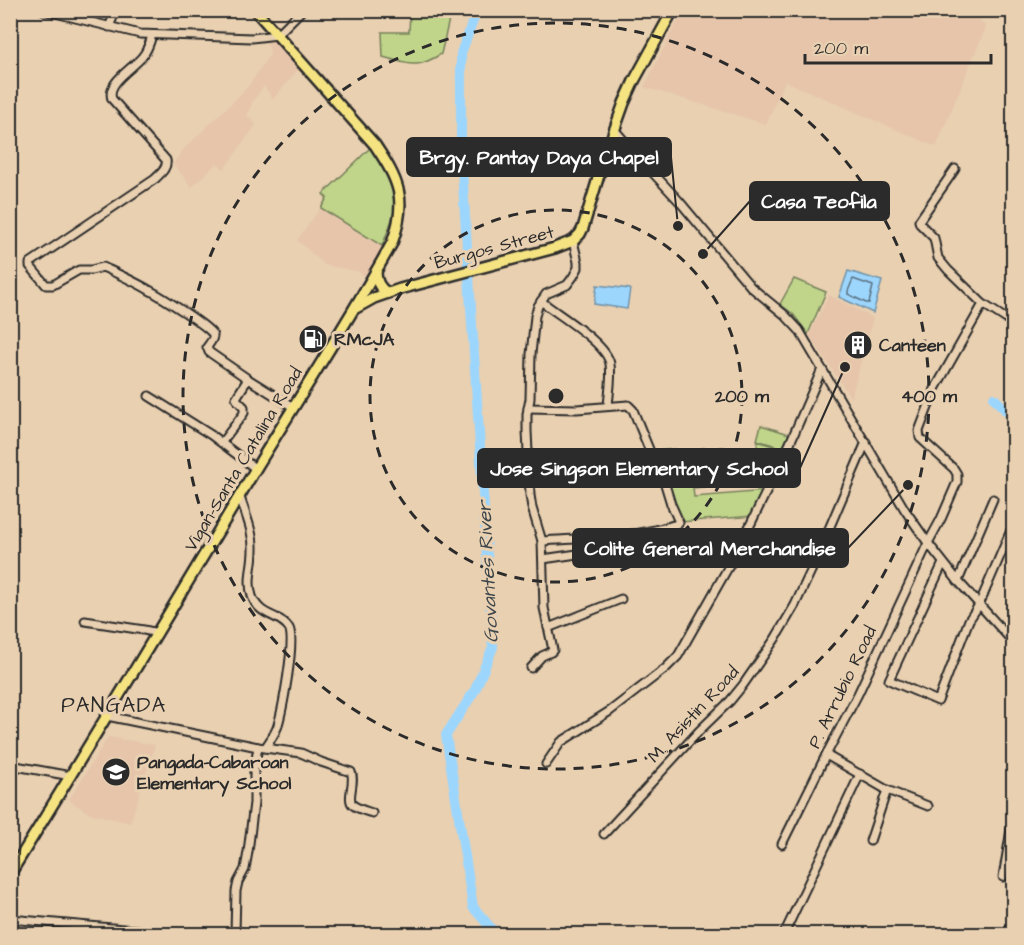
<svg xmlns="http://www.w3.org/2000/svg" width="1024" height="945" font-family="'Architects Daughter',sans-serif">
<style>
.built{fill:#e6c5ab}
.green{fill:#c0d48a;stroke:#76805a;stroke-width:1.5}
.water{fill:#9dd6fd;stroke:#6f92a9;stroke-width:1.5}
.lines{fill:none;stroke-linecap:round;stroke-linejoin:round}
.shore{stroke:#596f7f;stroke-width:1.5}
.river{stroke:#9dd6fd;stroke-width:10}
.minor-casing{stroke:#2b2b2b;stroke-width:11}
.major-casing{stroke:#2b2b2b;stroke-width:14}
.minor{stroke:#e9d0b1;stroke-width:7}
.major{stroke:#f5e382;stroke-width:9}
.ring{fill:none;stroke:#2b2b2b;stroke-width:3;stroke-dasharray:10 8}
.labels{text-anchor:middle;stroke-width:6;stroke-linejoin:round;paint-order:stroke}
.street-label{font-size:18px;fill:#2b2b2b;stroke:#e9d0b1}
.poi-label{font-size:18px;font-weight:bold;fill:#2b2b2b;stroke:#e9d0b1;text-anchor:start}
.water-label{font-size:20px;font-style:italic;fill:#3c454a;stroke:#e9d0b1}
.quarter-label{font-size:21px;letter-spacing:1.5px;fill:#2b2b2b;stroke:#e9d0b1}
.centre{fill:#2b2b2b;stroke:#e9d0b1;stroke-width:3}
.ring-label{font-size:18px;text-anchor:middle;font-weight:bold;fill:#2b2b2b;stroke:#e9d0b1;stroke-width:6;stroke-linejoin:round;paint-order:stroke}
.leader{fill:none;stroke:#2b2b2b;stroke-width:2}
.callout-dot{fill:#2b2b2b;stroke:#e9d0b1;stroke-width:2}
.callout{fill:#2b2b2b;stroke:#2b2b2b;stroke-width:2}
.callout-label{font-size:20px;text-anchor:middle;font-weight:bold;fill:#fff}
</style>
<rect width="100%" height="100%" fill="#e9d0b1"/>
<filter id="ink" filterUnits="userSpaceOnUse"><feTurbulence type="fractalNoise" baseFrequency=".0167" numOctaves="2"/><feDisplacementMap in="SourceGraphic" scale="12" xChannelSelector="R" yChannelSelector="G"/><feConvolveMatrix kernelMatrix="1 2 1 2 8 2 1 2 1" color-interpolation-filters="sRGB"/></filter>
<g filter="url(#ink)">
<g class="built">
<path d="M683,10L972,11L986,27L936,147L785,81L766,124L644,87Z"/>
<path d="M264,41H274L299,69L273,99L264,86L253,101L247,115L256,125L224,169L217,163L192,187L173,164L182,151L248,87L270,54L269,46Z"/>
<path d="M321,208L382,246L366,277L357,271L325,265L297,240Z"/>
<path d="M829,295L873,318L851,398L809,335Z"/>
<path d="M108,737L155,745L130,823L89,813L69,800Z"/>
</g>
<g class="green">
<path d="M410,11H451L441,54C415,70 411,64 383,57L382,32H409Z"/>
<path d="M371,147C378,153 382,161 386,170C402,199 394,217 382,246L321,208L327,198L323,194Z"/>
<path d="M794,279L826,292L808,334L793,314L780,304Z"/>
<path d="M761,425L789,434L783,448L757,440Z"/>
<path d="M758,441L784,450L782,455L775,460L755,456Z"/>
<path d="M702,448H707V450H717L710,464L698,465C694,459 699,452 702,448Z"/>
<path d="M675,449L678,465L661,466L654,451Z"/>
<path d="M721,455L777,467L770,481L693,488L694,497L766,491L754,516L680,522L664,471L718,469L719,456Z"/>
</g>
<g class="water">
<path d="M848,271L882,281L873,313L839,297Z"/>
<path d="M597,285L630,289L627,309L594,304Z"/>
</g>
<g class="lines">
<path class="shore" d="M853,279L873,286L869,303H866L848,294V291Z"/>
<g class="river">
<path d="M477,10L461,53V154L493,647L475,690L446,735L473,907L496,934"/>
<path d="M994,398L1014,419"/>
</g>
<g class="minor-casing">
<g id="minor">
<path d="M43,10L140,34L252,38L277,35L302,10"/>
<path d="M109,27L116,10"/>
<path d="M152,35C150,43 147,51 142,57C132,69 106,83 112,99L166,160C168,168 160,174 155,179L30,263V266L46,285H53L79,270H91L103,267C118,274 134,281 149,290C157,294 213,329 213,335C214,339 209,344 207,347L209,352L248,379L293,407"/>
<path d="M614,129L642,161L680,202L751,287L785,315L799,330L905,510L928,543L958,581L1014,643"/>
<path d="M955,169L919,221L920,224L934,238L938,258L948,270L983,304L1014,324"/>
<path d="M541,301C558,315 607,343 610,364C612,377 609,393 608,406"/>
<path d="M149,396L211,435L256,469"/>
<path d="M528,408L577,409L628,405L633,410L655,464L660,468H713L716,466L717,453L722,452L780,464"/>
<path d="M222,442L244,413V407L237,400L236,398L248,379"/>
<path d="M240,497C245,513 254,533 253,550C253,566 247,580 252,596C259,617 280,614 289,628C296,640 282,713 277,728C274,735 270,741 265,748"/>
<path d="M542,541C587,538 634,538 677,524L679,522L671,504L660,468"/>
<path d="M543,559L591,552H608"/>
<path d="M943,563L889,680L938,701L969,620L979,605L1012,528"/>
<path d="M958,581L993,499"/>
<path d="M85,621L144,630L158,633"/>
<path d="M548,628L621,599"/>
<path d="M531,668L542,656L551,652L553,650L544,608L542,541L532,508L530,495L527,431V414L530,399L531,354L535,316L538,306L546,294L567,285L573,277L578,268V262L573,241"/>
<path d="M107,716L258,747L301,753L321,762L351,772C356,781 346,799 353,805C358,809 366,811 372,813"/>
<path d="M826,755L887,790L928,806"/>
<path d="M546,764L561,742L610,711L666,668L678,656L738,550L790,443L822,369"/>
<path d="M10,765L71,776"/>
<path d="M604,834L699,731L730,701L743,685L775,639L795,605L811,571L866,442"/>
<path d="M870,841L887,790"/>
<path d="M782,844L826,755L858,694L928,543L941,519L957,482V474L954,469L920,438L919,431L935,389L983,304"/>
<path d="M1003,877L1014,812"/>
<path d="M10,919L180,934"/>
<path d="M235,934L236,891L238,882L245,869L248,852L254,803V770L258,747"/>
<path d="M784,934L860,774"/>
</g>
</g>
<g class="major-casing">
<g id="major">
<path d="M376,272C376,282 380,289 388,293"/>
<path d="M356,308L374,298L400,289L555,248L573,241L580,234L583,228L602,165L624,103L634,81L673,10"/>
<path d="M10,874C94,738 176,602 258,465C303,391 350,319 392,243C408,200 399,181 375,145L255,10"/>
</g>
</g>
<use href="#minor" class="minor"/>
<use href="#major" class="major"/>
</g>
</g>
<g class="ring">
<circle cx="556" cy="396" r="186"/>
<circle cx="556" cy="396" r="373"/>
</g>
<defs>
<g id="fuel-disc" transform="scale(1.5)"><circle r="9.5" fill="#2b2b2b" stroke="#e9d0b1"/><path d="M-5.5-6h7V0h2V4h1.3V-2.5L3-4.5l.8-.8L6-3V5H2.5V1h-1V6h-7ZM-4.2-4.7v3.2H.2V-4.7Z" fill="#fff"/></g>
<g id="building-disc" transform="scale(1.5)"><circle r="9.5" fill="#2b2b2b" stroke="#e9d0b1"/><path d="M-4-6H4V6H1V3H-1V6H-4ZM-2.5-4.3h1.7v1.8h-1.7ZM.8-4.3h1.7v1.8H.8ZM-2.5-1h1.7V.8h-1.7ZM.8-1h1.7V.8H.8Z" fill="#fff"/></g>
<g id="school-disc" transform="scale(1.5)"><circle r="9.5" fill="#2b2b2b" stroke="#e9d0b1"/><path d="M0-5L7-2L0 1L-7-2ZM-4 1L0 2.5L4 1V4Q0 6-4 4Z" fill="#fff"/></g>
</defs>
<g fill-rule="evenodd">
<use href="#fuel-disc" x="313" y="339"/>
<use href="#building-disc" x="858" y="345"/>
<use href="#school-disc" x="116" y="772"/>
</g>
<g class="labels">
<g class="street-label">
<text transform="translate(494 247) rotate(-15)" y="6">Burgos Street</text>
<text transform="translate(243 459) rotate(-59)" y="6">Vigan-Santa Catalina Road</text>
<text transform="translate(842 687) rotate(-64)" y="6">P. Arrubio Road</text>
<text transform="translate(693 714) rotate(-47)" y="6">M. Asistin Road</text>
</g>
<g class="poi-label">
<text x="334" y="345">RMcJA</text>
<text x="879" y="351">Canteen</text>
<text x="137" y="768">Pangada-Cabaroan<tspan x="137" dy="21">Elementary School</tspan></text>
</g>
<g class="water-label">
<text transform="translate(487 572) rotate(-93)" y="7">Govantes River</text>
</g>
<g class="quarter-label">
<text x="114" y="712">PANGADA</text>
</g>
</g>
<circle cx="556" cy="396" r="9" class="centre"/>
<g class="ring-label">
<text x="742" y="402">200 m</text>
<text x="929" y="402">400 m</text>
</g>
<path class="leader" d="M678 226L671 157M703 254L750 201M845 367L800 468M908 485L848 548"/>
<g class="callout-dot">
<circle cx="678" cy="226" r="6"/>
<circle cx="703" cy="254" r="6"/>
<circle cx="845" cy="367" r="6"/>
<circle cx="908" cy="485" r="6"/>
</g>
<g class="callout">
<rect x="407" y="138" width="264" height="38" rx="6"/>
<rect x="750" y="182" width="139" height="38" rx="6"/>
<rect x="478" y="449" width="322" height="38" rx="6"/>
<rect x="573" y="529" width="275" height="38" rx="6"/>
</g>
<g class="callout-label">
<text x="539" y="164">Brgy. Pantay Daya Chapel</text>
<text x="819" y="208">Casa Teofila</text>
<text x="639" y="475">Jose Singson Elementary School</text>
<text x="710" y="555">Colite General Merchandise</text>
</g>
<rect width="1024" height="945" fill="none" stroke="#e9d0b1" stroke-width="36"/>
<rect x="18" y="18" width="988" height="909" fill="none" stroke="#2b2b2b" stroke-width="2" filter="url(#ink)"/>
<path d="M805 54v9h186v-9" fill="none" stroke="#2b2b2b" stroke-width="3"/>
<text x="814" y="54" font-size="18" fill="#2b2b2b" stroke="#e9d0b1" stroke-width="4.5" paint-order="stroke">200 m</text>
</svg>
